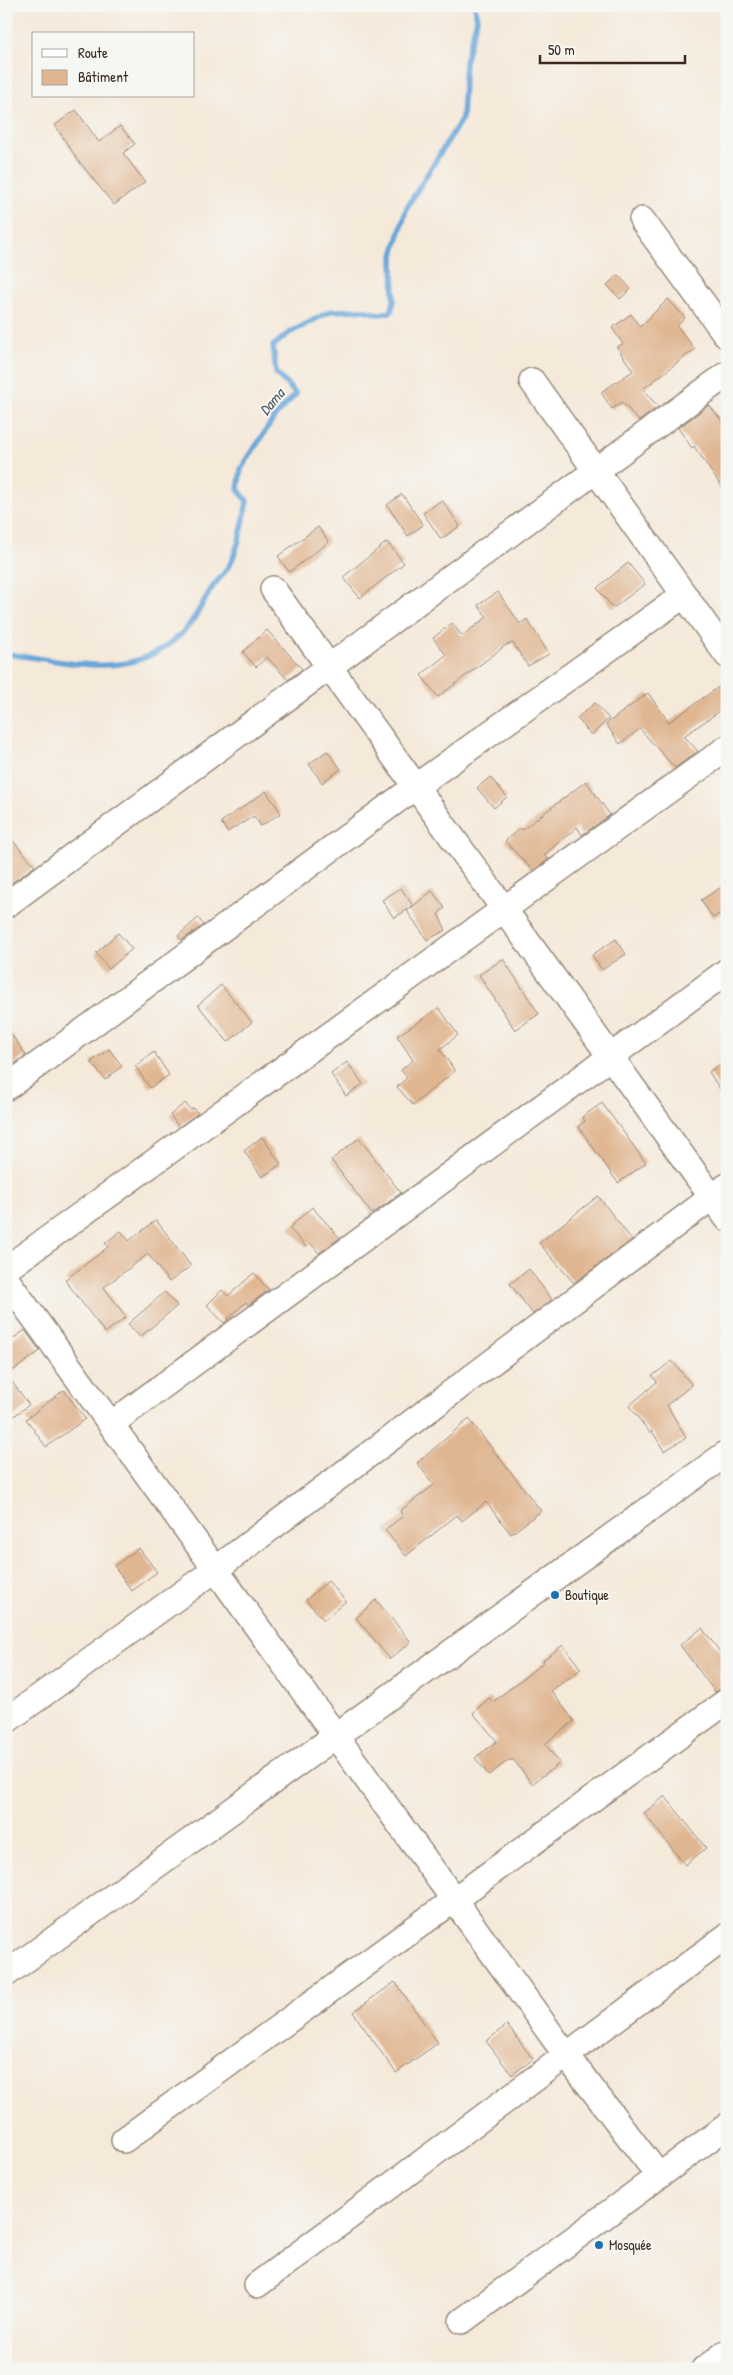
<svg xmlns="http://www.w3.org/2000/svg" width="733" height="2375" font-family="'Patrick Hand',sans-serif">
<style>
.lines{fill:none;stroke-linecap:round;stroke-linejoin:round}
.stream{stroke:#67a6d9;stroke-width:5.5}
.building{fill:#e0b691}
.minor-casing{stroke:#988a7c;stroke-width:28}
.minor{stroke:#fff;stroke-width:25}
.poi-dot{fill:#1f6fb2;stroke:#f6f6f2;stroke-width:2}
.labels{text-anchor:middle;stroke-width:4;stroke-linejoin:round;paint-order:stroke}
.poi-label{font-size:14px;fill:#3b2a1e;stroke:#f6f6f2;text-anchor:start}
.water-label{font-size:15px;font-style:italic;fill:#4a555f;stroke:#f6f6f2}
</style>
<rect width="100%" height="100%" fill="#f6f6f2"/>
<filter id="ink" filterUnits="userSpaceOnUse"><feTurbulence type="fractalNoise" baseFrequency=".02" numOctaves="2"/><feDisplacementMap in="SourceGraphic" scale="10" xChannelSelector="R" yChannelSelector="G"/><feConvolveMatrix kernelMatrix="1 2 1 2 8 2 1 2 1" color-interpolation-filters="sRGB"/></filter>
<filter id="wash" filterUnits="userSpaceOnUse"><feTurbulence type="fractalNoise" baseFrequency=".0096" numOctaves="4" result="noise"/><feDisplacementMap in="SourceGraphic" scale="20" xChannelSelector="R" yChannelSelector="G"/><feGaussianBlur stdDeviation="1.12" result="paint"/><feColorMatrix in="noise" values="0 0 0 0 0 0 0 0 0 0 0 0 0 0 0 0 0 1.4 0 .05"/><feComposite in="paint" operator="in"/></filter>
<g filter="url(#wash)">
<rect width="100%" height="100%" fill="#f5e9d9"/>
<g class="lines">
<path class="stream" d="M6,654C68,660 128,684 180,635C193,623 201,606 210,591C216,581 227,572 232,560C240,542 244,521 247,501L238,489L241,469L254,449L275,416L296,394L276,373L273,346L289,333L331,311L363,310L379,314L391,312L394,301L393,255L407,207L462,118L465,62L477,19L475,6"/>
</g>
<g id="blocks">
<g class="building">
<path d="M76,110L99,142L120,126L135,144L123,153L145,182L114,205L77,159L55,125Z"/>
<path d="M618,275L631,289L620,299L607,285Z"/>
<path d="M668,299L685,318L677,326L695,349L643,389L658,407L639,421L622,402L612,409L601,392L633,371L617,347L623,344L612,328L631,314L640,327Z"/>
<path d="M709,405L727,427V495L694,446L692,448L678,428Z"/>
<path d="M402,494L423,525L408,536L387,505Z"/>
<path d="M442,500L460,526L441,539L423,513Z"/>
<path d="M318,527L329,542L289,572L278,556Z"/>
<path d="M387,542L404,563L360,598L343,577Z"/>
<path d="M628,563L645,584L613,608L597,588Z"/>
<path d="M498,592L520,624L527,619L549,654L528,666L513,643L506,645L438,697L421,675L446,655L433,638L452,623L462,636L487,617L478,605Z"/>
<path d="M267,630L302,669L288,680L267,657L256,667L243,652Z"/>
<path d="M727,681V706L684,736L698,751L675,768L640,729L620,744L606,724L648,693L669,722Z"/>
<path d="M595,703L609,719L591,735L577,718Z"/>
<path d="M327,751L341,769L322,783L309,764Z"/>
<path d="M490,777L507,797L494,808L477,788Z"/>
<path d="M586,781L610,815L582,835L577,827L544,855L549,859L533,871L505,841L520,828L522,830Z"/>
<path d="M266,791L281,813L261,826L254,816L227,832L221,822Z"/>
<path d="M6,833L35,866L6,887Z"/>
<path d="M727,884V909L713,918L701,900Z"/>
<path d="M401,888L413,906L394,918L382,900Z"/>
<path d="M432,891L445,908L438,914L446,930L427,940L407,911Z"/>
<path d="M198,918L204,925L182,940L178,936Z"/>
<path d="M118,933L132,949L109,969L96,953Z"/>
<path d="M616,939L626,954L602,970L592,955Z"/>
<path d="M503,959L539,1014L515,1030L479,975Z"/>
<path d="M221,985L252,1022L228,1042L198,1005Z"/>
<path d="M439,1008L458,1035L440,1049L455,1071L413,1105L397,1087L407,1078L401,1070L413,1060L397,1036Z"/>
<path d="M6,1027L26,1055L6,1070Z"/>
<path d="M109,1049L122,1066L105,1080L91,1062Z"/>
<path d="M154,1052L169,1075L150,1088L135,1066Z"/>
<path d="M727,1060V1100L709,1072Z"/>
<path d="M347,1062L363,1084L346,1096L331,1074Z"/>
<path d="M185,1103L191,1110L193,1108L198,1113L179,1127L170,1115Z"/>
<path d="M602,1103L646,1163L618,1183L578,1126L585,1121L582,1117Z"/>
<path d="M262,1137L281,1164L262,1177L244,1151Z"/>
<path d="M359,1138L401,1193L372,1214L331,1160Z"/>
<path d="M598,1196L632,1240L574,1283L539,1243Z"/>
<path d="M312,1207L340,1238L319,1253L310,1243L306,1247L289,1228Z"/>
<path d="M156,1220L191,1266L169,1282L148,1254L104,1287L126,1317L105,1333L65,1280L108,1247L105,1243L121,1231L129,1241Z"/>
<path d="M529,1269L552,1300L533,1314L510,1284Z"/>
<path d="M254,1273L269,1290L248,1305L246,1302L224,1323L207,1305L222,1290L228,1296Z"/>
<path d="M165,1292L177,1306L140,1337L128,1324Z"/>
<path d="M25,1330L40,1351L7,1375L29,1405L6,1422V1344Z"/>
<path d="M672,1361L692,1385L667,1405L686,1438L664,1451L652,1431L650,1433L629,1406L657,1382L652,1376Z"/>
<path d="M64,1390L85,1419L46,1447L26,1419Z"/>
<path d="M469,1419L541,1511L511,1534L486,1502L462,1521L457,1515L406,1556L385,1530L403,1516L400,1511L434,1485L417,1463Z"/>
<path d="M139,1548L157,1572L132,1591L114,1566Z"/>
<path d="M328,1581L346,1601L324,1620L306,1600Z"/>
<path d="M376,1600L411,1642L390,1659L356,1618Z"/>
<path d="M702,1628L727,1661V1687L715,1692L680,1645Z"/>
<path d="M563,1645L581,1669L551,1691L574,1721L545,1744L560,1763L532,1784L513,1759L511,1761L510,1759L489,1775L475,1758L497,1741L473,1713L489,1698L493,1702L544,1662L543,1660Z"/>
<path d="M665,1796L706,1848L685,1865L644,1813Z"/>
<path d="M395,1982L438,2043L396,2073L353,2012Z"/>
<path d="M507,2025L533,2059L512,2075L486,2041Z"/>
</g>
</g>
</g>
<g filter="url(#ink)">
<use href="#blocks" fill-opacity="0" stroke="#988a7c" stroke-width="1"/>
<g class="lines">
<g class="minor-casing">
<g id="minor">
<path d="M642,220L727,336"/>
<path d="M532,381L727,655"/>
<path d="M273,589L727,1218"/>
<path d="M6,905L727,374"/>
<path d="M6,1088L415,787L684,595"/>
<path d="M6,1269L727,748"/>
<path d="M6,1279L566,2055L659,2176"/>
<path d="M111,1424L727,971"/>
<path d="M6,1721L216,1569L727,1186"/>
<path d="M6,1974L727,1453"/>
<path d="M124,2140L727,1701"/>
<path d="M257,2285L727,1936"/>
<path d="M462,2321L727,2126"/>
<path d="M704,2369L727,2352"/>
</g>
</g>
<use href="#minor" class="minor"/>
</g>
</g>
<g class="poi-dot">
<circle cx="555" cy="1595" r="5"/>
<circle cx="599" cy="2245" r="5"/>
</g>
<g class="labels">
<g class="poi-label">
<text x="565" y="1600">Boutique</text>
<text x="609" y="2250">Mosquée</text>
</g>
<g class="water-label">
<text transform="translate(272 402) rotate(-50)" y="5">Dama</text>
</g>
</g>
<rect width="733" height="2375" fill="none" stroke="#f6f6f2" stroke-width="25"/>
<rect x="32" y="32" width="162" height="65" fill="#f6f6f2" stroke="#aba49d"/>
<rect x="42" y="49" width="25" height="8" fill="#ffffff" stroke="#aba49d"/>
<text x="78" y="58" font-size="15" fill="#3b2a1e">Route</text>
<rect x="42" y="70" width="25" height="15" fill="#e0b691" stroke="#aba49d"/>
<text x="78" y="82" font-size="15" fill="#3b2a1e">Bâtiment</text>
<path d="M540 55v8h145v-8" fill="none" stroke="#3b2a1e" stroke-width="2.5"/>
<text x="548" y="55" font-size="15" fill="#3b2a1e" stroke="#f6f6f2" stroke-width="4" paint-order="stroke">50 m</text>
</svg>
